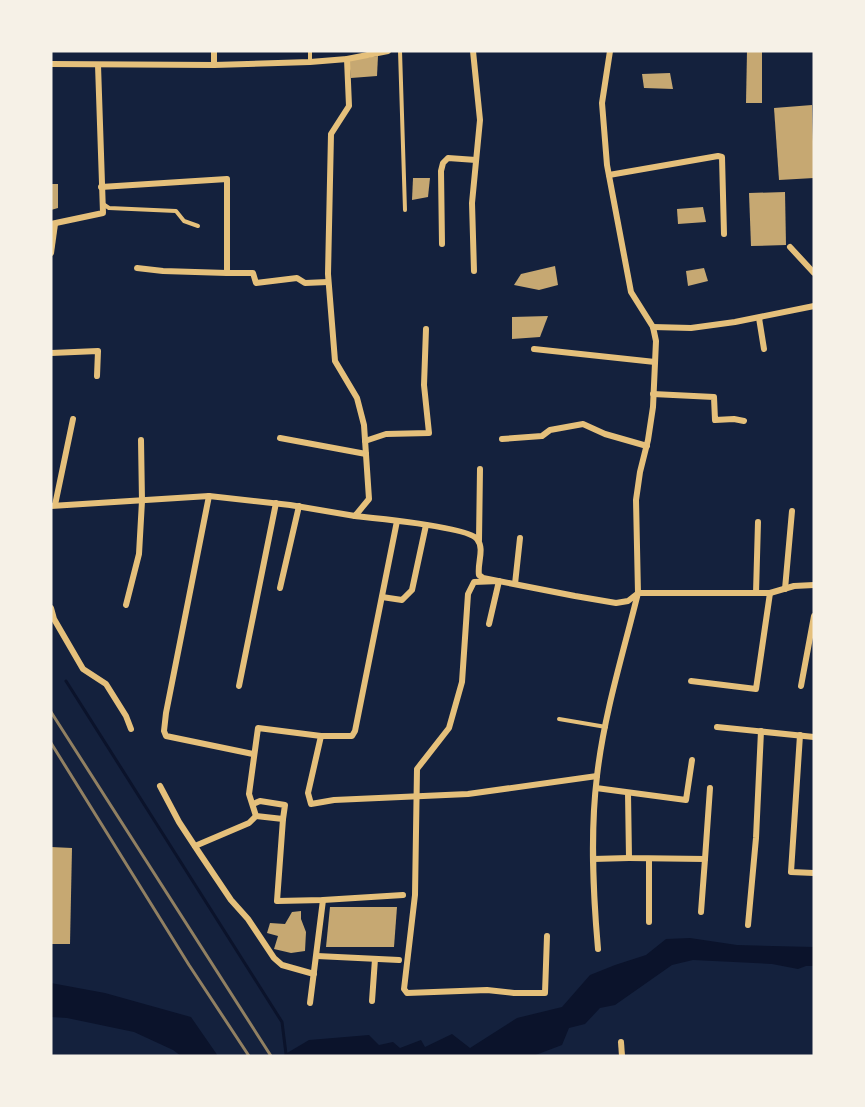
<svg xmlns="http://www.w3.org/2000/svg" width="865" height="1107" font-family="Barlow,sans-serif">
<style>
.water{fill:#0b132b}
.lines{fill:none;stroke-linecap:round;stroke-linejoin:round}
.stream{stroke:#0b132b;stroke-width:3}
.building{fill:#c6a872}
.service{stroke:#e5c07b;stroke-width:4}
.minor{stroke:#e5c07b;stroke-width:6}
.rail{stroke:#918062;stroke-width:3}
</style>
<rect width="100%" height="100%" fill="#14213d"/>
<g class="water">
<path d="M690,938L737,945L814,947V966H806L798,969L772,964L693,960L672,965L615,1005L600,1008L585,1024L569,1028L562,1045L533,1056H282L309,1040L369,1035L379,1045L393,1042L400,1048L421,1040L425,1047L452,1034L470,1048L517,1018L562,1007L590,975L615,965L646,955L666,939Z"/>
<path d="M51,983L105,993L191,1017L218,1056H181L173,1050L134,1032L67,1018L51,1017Z"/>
</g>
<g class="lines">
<path class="stream" d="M66,681L282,1022L286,1054"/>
</g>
<g class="building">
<path d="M747,51H762V103H746Z"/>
<path d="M378,56L377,76L351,78L349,60Z"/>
<path d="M670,73L673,89L644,88L642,74Z"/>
<path d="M812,105L814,178L779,180L774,108Z"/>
<path d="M413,178H430L428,197L412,200Z"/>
<path d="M51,184H58V208L51,210Z"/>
<path d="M785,192L786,245L751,246L749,193Z"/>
<path d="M703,207L706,222L678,224L677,209Z"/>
<path d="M555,266L558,285L539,290L514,285L521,274Z"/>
<path d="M704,268L708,281L688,286L686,271Z"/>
<path d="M548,316L540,337L512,339V317Z"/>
<path d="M51,847L72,848L70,944H51Z"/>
<path d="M330,907H397L394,947H326Z"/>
<path d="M301,911V919L306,932L305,951L291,953L274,949L278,936L267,933L270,923L285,924L292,912Z"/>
</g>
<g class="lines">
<g class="service">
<path d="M400,51L405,210"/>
<path d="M310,62V51"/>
<path d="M103,204L109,208L176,211L184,221L198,226"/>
<path d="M559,719L606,727"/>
</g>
<g class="minor">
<path d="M473,51L480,120L472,203L474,271"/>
<path d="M610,51L602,103L607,165L631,292L653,327L656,341L653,407L648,440L640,472L636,500L638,593H770L794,586L814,585"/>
<path d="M51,64L214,65L310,62L347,59L388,51"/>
<path d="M214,65V51"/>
<path d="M609,175L718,156L722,157L724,234"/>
<path d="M101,187L227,179V273L163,271L137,268"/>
<path d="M51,224L103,213L98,65"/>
<path d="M442,244L441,171L443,163L448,158L476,160"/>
<path d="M790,247L814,273"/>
<path d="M51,253L55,224"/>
<path d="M227,273H253L256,283L297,278L305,283L328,282"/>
<path d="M759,318L764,349"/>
<path d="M653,327L691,328L735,322L814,306"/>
<path d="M534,349L655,362"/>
<path d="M51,353L98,351L97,376"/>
<path d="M653,394L714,397L715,420L734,419L744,421"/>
<path d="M280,438L366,454"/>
<path d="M502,439L542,436L550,430L583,424L605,434L647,446"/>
<path d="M365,441L386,434L429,433L424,385L426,329"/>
<path d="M209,496L166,713L164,731L166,736L253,754"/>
<path d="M55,505L73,419"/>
<path d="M51,506L209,496L290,505L355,516L369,499L364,425L357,398L335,361L328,274L331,134L349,106L347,59"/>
<path d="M355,516C374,518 469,527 477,539C485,549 477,563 479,575L483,578L575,596L616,603L628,601L637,594"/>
<path d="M397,521L355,731L352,736H321L258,728L249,794L256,816L283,819L277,901L323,900L403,895"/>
<path d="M479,540L480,469"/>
<path d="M515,584L520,538"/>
<path d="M280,588L299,506"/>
<path d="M785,589L792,511"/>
<path d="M756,593L758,522"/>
<path d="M382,597L402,600L412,590L426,525"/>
<path d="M126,605L139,554L142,501L141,440"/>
<path d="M51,608L54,619L83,669L106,684L126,716L131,729"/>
<path d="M489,624L499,581L474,582L468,594L462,682L449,728L417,769L415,895L404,989L407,993L487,990L514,993H545L547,936"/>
<path d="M691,681L756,689L770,593"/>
<path d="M239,686L276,503"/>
<path d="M801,686L814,616"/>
<path d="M717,727L814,737"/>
<path d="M800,735L791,872L814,873"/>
<path d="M321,736L308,793L311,804L334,800L468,794L597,776"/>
<path d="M160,786L179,822L200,854L231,900L248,919L274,958L282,965L314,974"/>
<path d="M596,788L686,800L692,760"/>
<path d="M628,793L629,858L705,859L701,912"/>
<path d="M253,804L260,801L285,805L283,819"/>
<path d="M195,846L249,823L256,816"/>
<path d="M593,859L629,858"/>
<path d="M705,859L710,788"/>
<path d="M649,922V859"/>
<path d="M748,925L756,838L761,731"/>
<path d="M598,949C593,892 590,833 597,776C604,714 623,654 638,593"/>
<path d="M317,956L399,960"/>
<path d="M372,1001L375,959"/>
<path d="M310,1003L323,900"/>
<path d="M621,1042L622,1056"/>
</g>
<g class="rail">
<path d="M51,712L271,1056"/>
<path d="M51,743L189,965L249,1056"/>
</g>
</g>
<rect width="865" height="1107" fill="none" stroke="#f6f1e7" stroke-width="105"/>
</svg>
